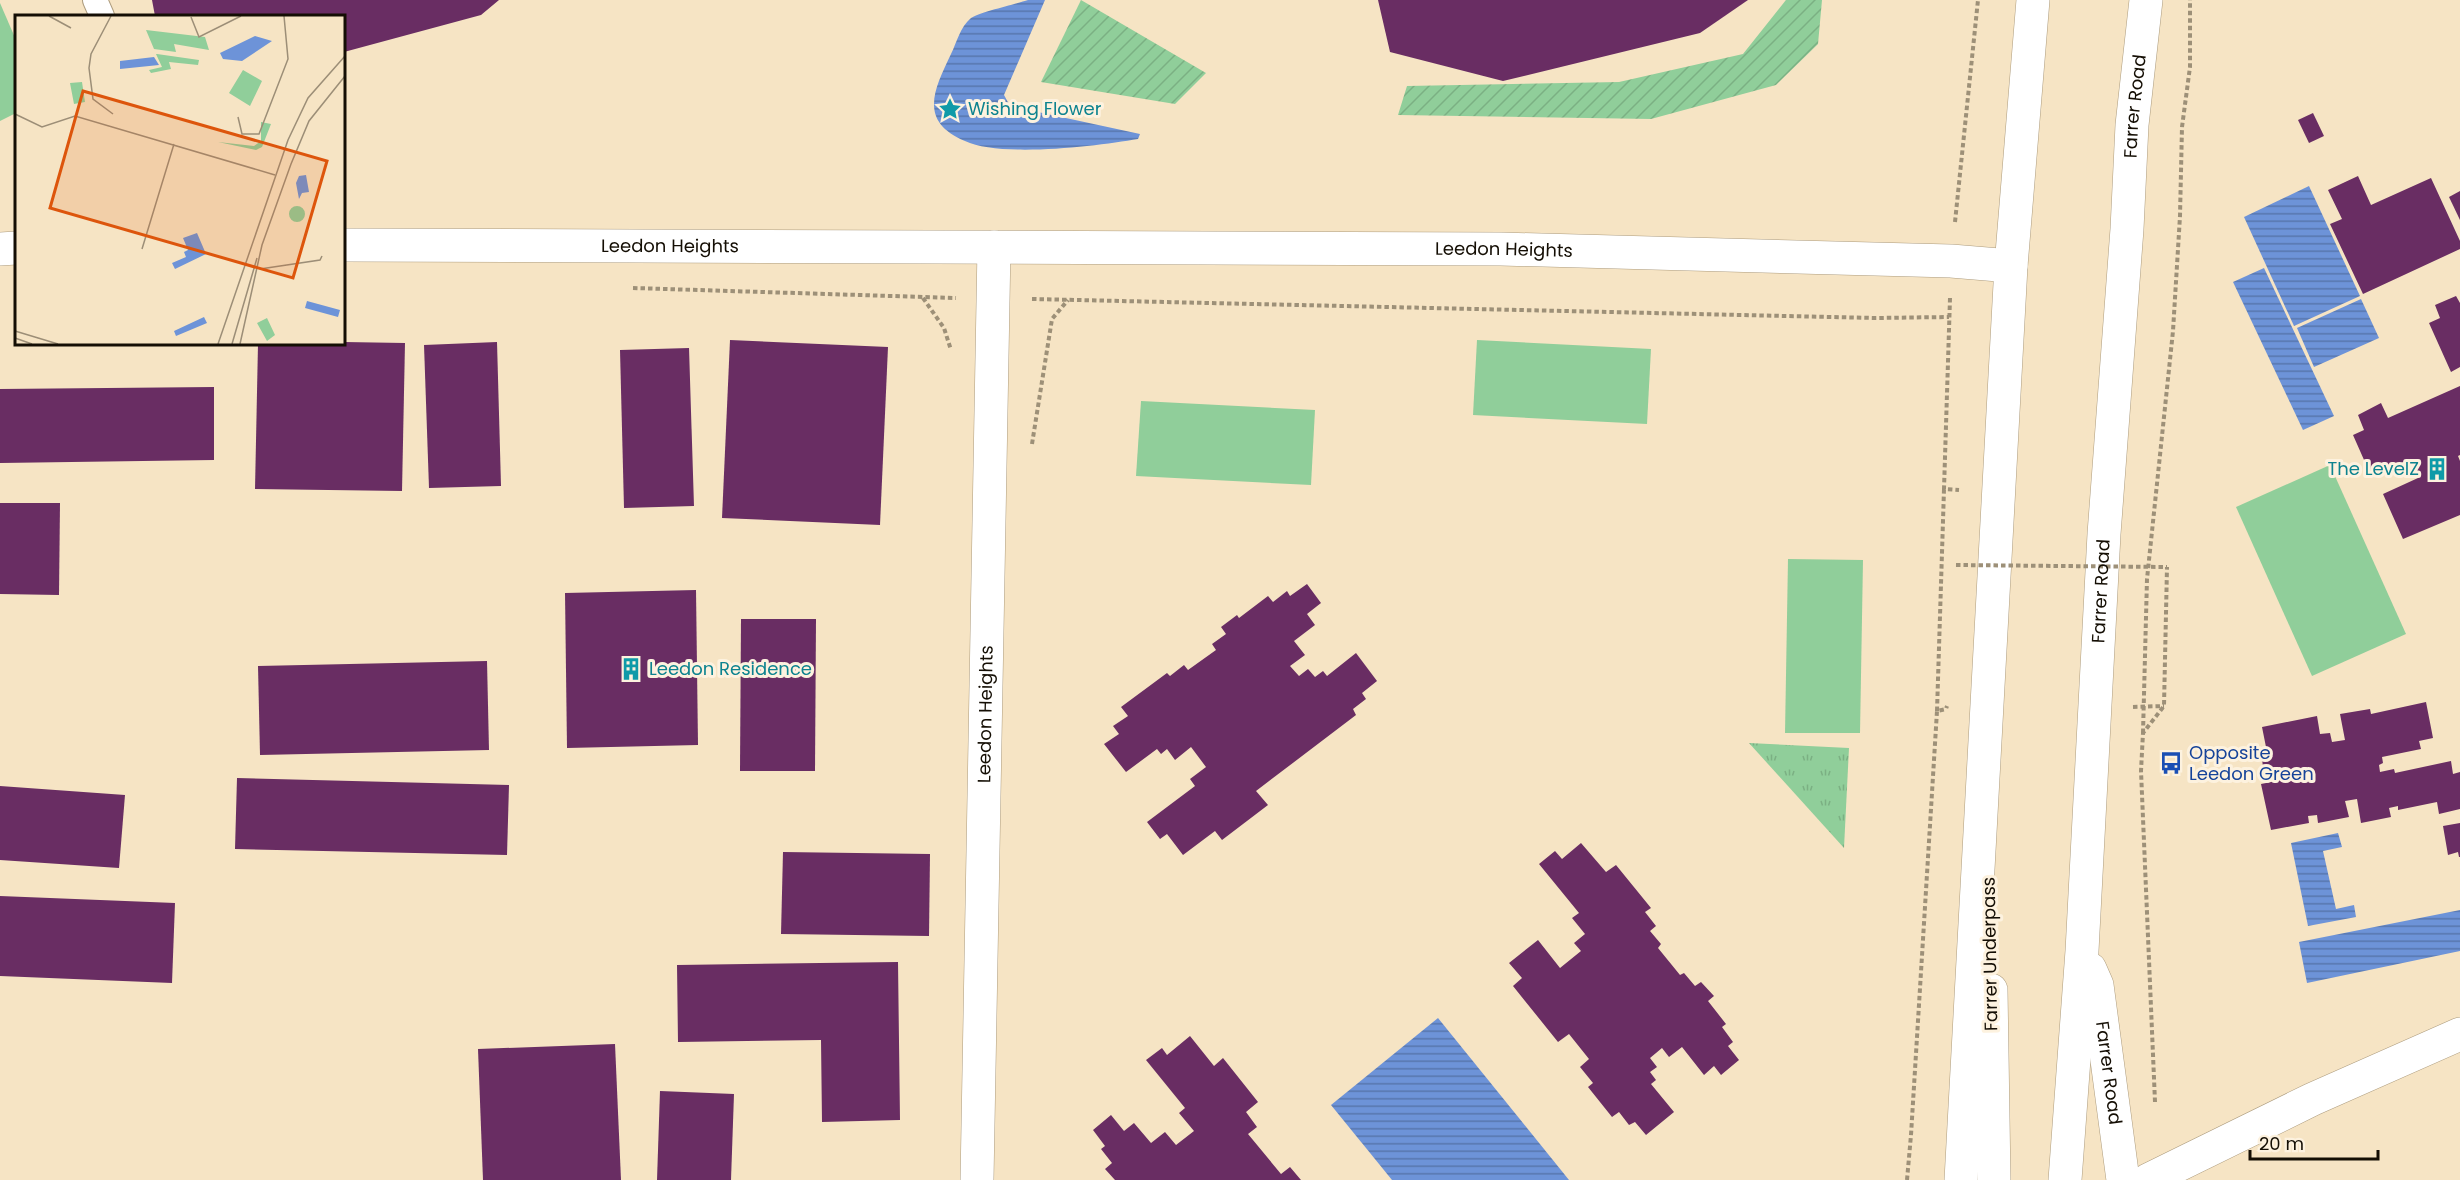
<svg xmlns="http://www.w3.org/2000/svg" width="2460" height="1180" font-family="Poppins,sans-serif">
<style>
.grass{fill:#90ce9a}
.park{fill:url(#park-tufts)}
.garden{fill:url(#garden-furrows)}
.water{fill:url(#water-rules)}
.building{fill:#692d63}
.lines{fill:none;stroke-linecap:round;stroke-linejoin:round}
.service-casing{stroke:#ad9c7e;stroke-width:26}
.minor-casing{stroke:#ad9c7e;stroke-width:34}
.trunk-casing{stroke:#ad9c7e;stroke-width:34}
.path{stroke:#9d9078;stroke-width:4;stroke-dasharray:4.5 3;stroke-linecap:butt}
.service{stroke:#fff;stroke-width:24}
.minor{stroke:#fff;stroke-width:33}
.trunk{stroke:#fff;stroke-width:33}
.path-bridge{stroke:#9d9078;stroke-width:4;stroke-dasharray:4.5 3;stroke-linecap:butt}
.labels{text-anchor:middle;stroke-width:6;stroke-linejoin:round;paint-order:stroke}
.street-label{font-size:18px;fill:#140e04;stroke:#fdf2df}
.culture-label{font-size:18px;fill:#0d838f;stroke:#fdf2df;text-anchor:start}
.transit-label{font-size:18px;fill:#164399;stroke:#fdf2df;text-anchor:start}
.inset-road{fill:none;stroke:#9c8e77;stroke-width:1.5}
.view{fill:#dd550c;fill-opacity:0.15;stroke:#dd550c;stroke-width:3}
.inset-edge{fill:none;stroke:#140e04;stroke-width:3}
</style>
<defs>
<pattern id="park-tufts" width="24" height="20" patternUnits="userSpaceOnUse" patternTransform="scale(1.5)"><rect width="24" height="20" fill="#90ce9a"/><path d="M3 7l-1-3M5 7V3M7 7l1-3M15 17l-1-3M17 17v-4M19 17l1-3" fill="none" stroke="#7bb083"/></pattern>
<pattern id="garden-furrows" width="10" height="10" patternUnits="userSpaceOnUse" patternTransform="scale(1.5)"><rect width="10" height="10" fill="#90ce9a"/><path d="M-1 1l2-2M0 10L10 0M9 11l2-2" fill="none" stroke="#7bb083"/></pattern>
<pattern id="water-rules" width="6" height="5" patternUnits="userSpaceOnUse" patternTransform="scale(1.5)"><rect width="6" height="5" fill="#6d93d8"/><path d="M0 2.5h6" fill="none" stroke="#5876ad"/></pattern>
</defs>
<rect width="100%" height="100%" fill="#f6e4c4"/>
<g class="grass">
<path d="M0,3L16,40V113L0,121Z"/>
<path d="M1477,340L1651,349L1647,424L1473,415Z"/>
<path d="M1141,401L1315,410L1311,485L1136,476Z"/>
<path d="M2330,465L2406,634L2312,676L2236,507Z"/>
<path d="M1788,559L1863,560L1860,733H1785Z"/>
</g>
<path class="park" d="M1749,743L1849,748L1844,848Z"/>
<g class="garden">
<path d="M1081,0L1206,73L1175,104L1041,82Z"/>
<path d="M1786,0H1822L1818,44L1776,85L1651,119L1398,115L1407,86L1619,82L1743,54Z"/>
</g>
<g class="water">
<path d="M1028,0H1045L1004,95L1010,106L1140,134L1138,139C1097,146 1001,158 965,141C918,121 934,90 951,54C957,42 960,27 971,18C980,12 1016,4 1028,0Z"/>
<path d="M2309,186L2360,296L2294,326L2244,217Z"/>
<path d="M2264,268L2334,416L2303,430L2233,282Z"/>
<path d="M2361,299L2379,338L2314,367L2297,328Z"/>
<path d="M2338,833L2342,847L2323,851L2336,909L2354,905L2356,917L2308,926L2291,843Z"/>
<path d="M2460,910V951L2307,983L2299,942Z"/>
<path d="M1438,1018L1569,1180H1392L1331,1105Z"/>
</g>
<g class="building">
<path d="M152,0H499L481,15L344,52V16H155Z"/>
<path d="M1378,0H1748L1700,33L1503,81L1390,52Z"/>
<path d="M2313,113L2324,136L2309,143L2298,120Z"/>
<path d="M2358,176L2371,205L2431,178L2460,241V249L2363,294L2330,224L2342,219L2328,190Z"/>
<path d="M2460,191V220L2449,197Z"/>
<path d="M2456,296L2460,303V367L2451,372L2429,323L2440,318L2435,305Z"/>
<path d="M730,340L888,347L880,525L722,518Z"/>
<path d="M344,342L405,343L402,491L255,489L258,344Z"/>
<path d="M497,342L501,486L429,488L424,345Z"/>
<path d="M689,348L694,506L624,508L620,350Z"/>
<path d="M2460,386V455L2458,456L2460,461V515L2403,539L2383,494L2418,478L2409,459L2372,478L2353,435L2364,430L2358,415L2381,403L2388,418Z"/>
<path d="M214,387V460L0,463V389Z"/>
<path d="M0,503H60L59,595L0,594Z"/>
<path d="M1307,584L1321,603L1307,614L1315,625L1294,641L1305,655L1290,666L1299,676L1308,669L1315,677L1323,671L1327,676L1356,653L1377,681L1362,693L1366,699L1353,709L1356,715L1256,791L1268,805L1222,840L1215,831L1183,855L1167,834L1160,839L1147,822L1195,786L1190,779L1206,767L1191,747L1175,760L1167,749L1161,754L1157,749L1126,772L1104,744L1119,734L1113,726L1128,716L1121,707L1167,673L1170,676L1184,665L1188,670L1216,650L1212,644L1226,634L1221,627L1237,615L1239,618L1268,596L1273,602L1287,591L1290,596Z"/>
<path d="M696,590L698,745L567,748L565,593Z"/>
<path d="M741,619H816L815,771H740Z"/>
<path d="M487,661L489,750L260,755L258,666Z"/>
<path d="M2426,702L2433,738L2419,741L2421,749L2382,757L2383,763L2379,765L2380,772L2394,769L2395,773L2451,761L2453,774L2460,772V809L2439,814L2437,802L2398,810V806L2389,808L2391,817L2361,823L2357,799L2345,801L2349,817L2318,823L2317,815L2308,816L2309,823L2271,830L2261,784L2292,778L2290,769L2264,775L2262,759L2268,757L2262,727L2317,716L2320,734L2330,733L2332,742L2345,740L2340,714L2370,709L2371,714Z"/>
<path d="M237,778L509,785L507,855L235,849Z"/>
<path d="M0,786L125,795L119,868L0,860Z"/>
<path d="M2460,823V857H2459L2458,852L2448,855L2443,826Z"/>
<path d="M1581,843L1606,872L1616,865L1651,908L1645,912L1656,926L1650,931L1661,944L1658,948L1680,975L1684,973L1695,986L1701,982L1714,996L1708,1001L1726,1024L1722,1027L1733,1042L1728,1046L1739,1060L1721,1075L1714,1066L1704,1075L1682,1047L1669,1057L1662,1048L1650,1058L1657,1067L1650,1072L1656,1080L1651,1084L1674,1112L1646,1135L1635,1122L1629,1125L1619,1112L1612,1117L1588,1087L1593,1083L1580,1067L1589,1059L1569,1034L1558,1042L1513,986L1522,978L1509,963L1538,940L1560,968L1581,951L1574,943L1585,934L1572,918L1579,913L1539,864L1555,851L1562,859Z"/>
<path d="M783,852L930,854L929,936L781,934Z"/>
<path d="M0,896L175,903L172,983L0,976Z"/>
<path d="M898,962L900,1120L822,1122L821,1040L678,1042L677,965Z"/>
<path d="M1190,1036L1214,1066L1223,1058L1258,1102L1246,1112L1257,1127L1248,1134L1281,1174L1290,1167L1301,1180H1115L1105,1169L1112,1163L1101,1149L1105,1146L1093,1130L1111,1115L1124,1131L1134,1123L1151,1143L1165,1132L1176,1145L1194,1131L1179,1113L1185,1108L1146,1060L1162,1048L1167,1055Z"/>
<path d="M615,1044L621,1180H483L478,1049Z"/>
<path d="M660,1091L734,1094L731,1180H657Z"/>
</g>
<g class="lines">
<g class="service-casing">
<path id="service" d="M95,0L102,16"/>
</g>
<g class="minor-casing">
<g id="minor">
<path id="s1" d="M344,245L1501,249L1951,261L2011,266"/>
<path d="M0,249L16,248"/>
<path id="s2" d="M977,1180L994,247"/>
<path d="M2148,1180L2313,1099L2460,1034"/>
</g>
</g>
<g class="trunk-casing">
<g id="trunk">
<path id="s3" d="M2090,969L2097,985L2123,1180"/>
<path d="M1991,990L1994,1180"/>
<path d="M1961,1180L2011,266L2033,0"/>
<path id="s4" d="M2065,1180L2082,951L2104,534L2127,229L2132,125L2146,0"/>
</g>
</g>
<g class="path">
<path d="M1955,222L1978,0"/>
<path d="M633,288L956,298"/>
<path d="M923,298L944,328L951,350"/>
<path d="M1950,298L1944,489L1959,490"/>
<path d="M1032,299L1875,318L1949,317"/>
<path d="M1032,444L1052,319L1068,300"/>
<path d="M2133,707L2164,706"/>
<path d="M1937,711L1944,489"/>
<path d="M2143,733L2147,579L2173,331L2180,216L2182,127L2190,67V0"/>
<path d="M2155,1102L2141,771L2143,733L2164,706L2167,567"/>
<path d="M1907,1180L1911,1135L1937,711L1946,709L1947,706"/>
</g>
<use href="#service" class="service"/>
<use href="#minor" class="minor"/>
<use href="#trunk" class="trunk"/>
<path class="path-bridge" d="M1956,565L2167,567"/>
</g>
<defs>
<g id="sight-bare" transform="scale(1.8)"><path d="M0-6L1.8-2.2L6-1.7L2.9 1.2L3.7 5.4L0 3.3L-3.7 5.4L-2.9 1.2L-6-1.7L-1.8-2.2Z" fill="#0f9aa8" stroke="#fdf2df" stroke-width="2.5" paint-order="stroke"/></g>
<g id="building-bare" transform="scale(1.8)"><path d="M-4-6H4V6H1V3H-1V6H-4ZM-2.5-4.3h1.7v1.8h-1.7ZM.8-4.3h1.7v1.8H.8ZM-2.5-1h1.7V.8h-1.7ZM.8-1h1.7V.8H.8Z" fill="#0f9aa8" stroke="#fdf2df" stroke-width="2.5" paint-order="stroke"/></g>
<g id="bus-bare" transform="scale(1.8)"><path d="M-5-6H5V4H4V6H2V4H-2V6H-4V4H-5ZM-3.5-4V0h7V-4ZM-3.5 1.2v1.5H-2V1.2ZM2 1.2v1.5H3.5V1.2Z" fill="#1a4fb4" stroke="#fdf2df" stroke-width="2.5" paint-order="stroke"/></g>
</defs>
<g fill-rule="evenodd">
<use href="#sight-bare" x="950" y="109"/>
<use href="#building-bare" x="2437" y="469"/>
<use href="#building-bare" x="631" y="669"/>
<use href="#bus-bare" x="2171" y="763"/>
</g>
<g class="labels">
<g class="street-label">
<text dy="6" stroke="none"><textPath href="#s4" startOffset="1076">Farrer Road</textPath></text>
<text dy="6" stroke="none"><textPath href="#s1" startOffset="326">Leedon Heights</textPath></text>
<text dy="6" stroke="none"><textPath href="#s1" startOffset="1160">Leedon Heights</textPath></text>
<text dy="6" stroke="none"><textPath href="#s4" startOffset="590">Farrer Road</textPath></text>
<text dy="6" stroke="none"><textPath href="#s2" startOffset="466">Leedon Heights</textPath></text>
<text transform="translate(1990 954) rotate(-91)" y="6">Farrer Underpass</text>
<text dy="6" stroke="none"><textPath href="#s3" startOffset="106">Farrer Road</textPath></text>
</g>
<g class="culture-label">
<text x="968" y="115">Wishing Flower</text>
<text x="2419" y="475" text-anchor="end">The LevelZ</text>
<text x="649" y="675">Leedon Residence</text>
</g>
<g class="transit-label">
<text x="2189" y="759">Opposite<tspan x="2189" dy="21">Leedon Green</tspan></text>
</g>
</g>
<g transform="translate(15 15)">
<rect width="330" height="330" fill="#f6e4c4"/>
<path d="M228,55L247,66L235,91L214,78ZM67,67L70,87L59,89L55,68ZM274 199a8 8 0 1 1 16 0a8 8 0 1 1-16 0ZM252,303L260,320L252,326L242,308Z" fill="#90ce9a"/>
<path d="M131,15L190,22L194,35L159,29L161,37L139,34ZM141,39H142L184,45L183,50L154,47L156,54L136,58L134,55L147,52ZM246,107L256,109L247,132L241,135L203,127L239,131L246,126Z" fill="#90ce9a"/>
<path d="M240,21L257,26L227,46L208,44L205,38ZM139,42L144,50L105,54V46ZM291,160L294,177L287,178L284,184L281,168L284,161ZM182,218L191,239L160,254L157,248L171,242L169,237L173,235L168,223ZM292,286L325,295L323,302L290,293ZM189,302L192,308L161,321L159,316Z" fill="#6d93d8"/>
<path class="inset-road" d="M34,1L56,13M96,1L76,39L74,53L78,84L98,99M176,2L184,22L226,1M0,99L27,112L60,101L260,160M223,102L227,119H244L273,44L269,1M127,234L159,129M245,254L305,245L307,241M0,316L43,329M0,323L17,329M203,329L273,125L293,83L330,41M217,329L242,243M225,329L247,230L276,149L294,106L330,61"/>
<path class="view" d="M68,76L312,146L278,263L35,193Z"/>
<rect width="330" height="330" class="inset-edge"/>
</g>
<path d="M2250 1150v9h128v-9" fill="none" stroke="#140e04" stroke-width="3"/>
<text x="2259" y="1150" font-size="18" fill="#140e04" stroke="#fdf2df" stroke-width="4.5" paint-order="stroke">20 m</text>
</svg>
